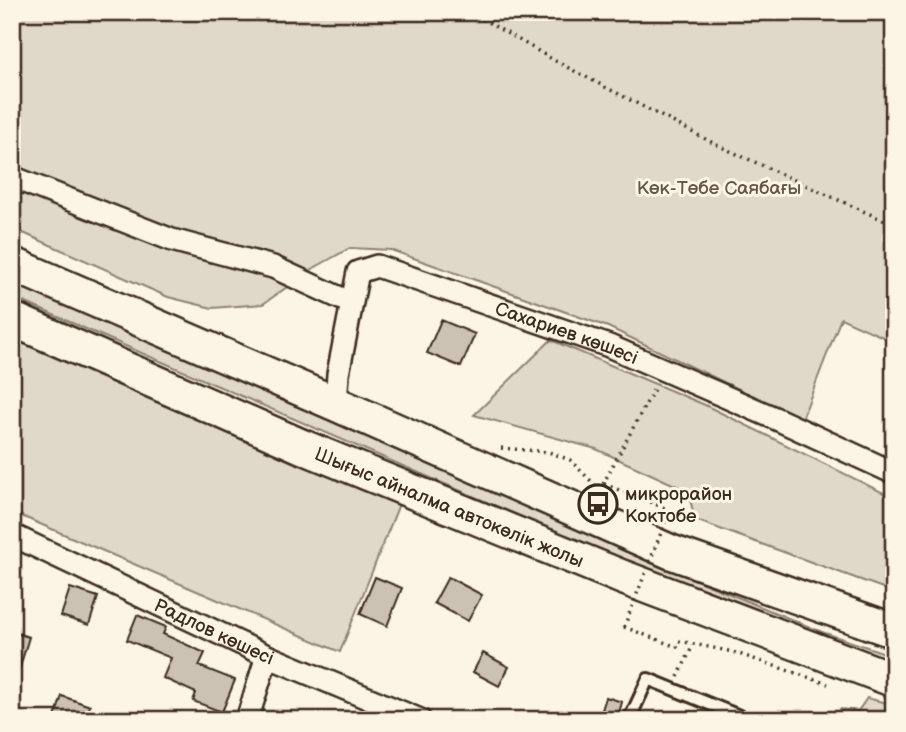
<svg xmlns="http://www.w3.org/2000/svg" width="906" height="732" font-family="'Balsamiq Sans',sans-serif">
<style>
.green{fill:#e0d8c8;stroke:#8e8173;stroke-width:2}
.building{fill:#ccc2b3;stroke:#3b2a1e;stroke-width:2}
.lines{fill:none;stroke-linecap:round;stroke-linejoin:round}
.service-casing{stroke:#3b2a1e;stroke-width:16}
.minor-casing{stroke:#3b2a1e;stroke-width:26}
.primary-casing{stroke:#3b2a1e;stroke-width:38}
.path{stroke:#3b2a1e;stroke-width:3.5;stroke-dasharray:2 5;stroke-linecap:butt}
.service{stroke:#fcf5e5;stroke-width:10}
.minor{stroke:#fcf5e5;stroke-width:21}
.primary{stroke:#fcf5e5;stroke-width:33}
.path-bridge{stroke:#3b2a1e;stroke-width:3.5;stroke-dasharray:2 5;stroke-linecap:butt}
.labels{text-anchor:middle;stroke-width:6;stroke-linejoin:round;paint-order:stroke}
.park-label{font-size:19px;fill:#645648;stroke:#fcf5e5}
.street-label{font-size:19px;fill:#3b2a1e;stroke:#fcf5e5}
.poi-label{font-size:19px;fill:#3b2a1e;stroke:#fcf5e5;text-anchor:start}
</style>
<rect width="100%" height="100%" fill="#fcf5e5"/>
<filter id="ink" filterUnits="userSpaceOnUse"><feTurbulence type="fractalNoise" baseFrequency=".0143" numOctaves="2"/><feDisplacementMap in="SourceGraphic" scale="14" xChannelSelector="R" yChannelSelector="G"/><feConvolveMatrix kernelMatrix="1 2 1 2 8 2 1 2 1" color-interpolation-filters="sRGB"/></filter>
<g filter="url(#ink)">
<g class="green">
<path d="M12,12H894V342L841,318L802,419L608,327L391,250L350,248L314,268L263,304L212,308L168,297L12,228Z"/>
<path d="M12,282L650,561L822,632L894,656V664L646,571L12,297Z"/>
<path d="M12,335L399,504L340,652L12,512Z"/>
<path d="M551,340L705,405L894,498V592L695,520L688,491L596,449L474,415Z"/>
<path d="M867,698L894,705V720H838L840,709L858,711Z"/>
</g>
<g class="building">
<path d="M441,320L475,334L461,367L427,353Z"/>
<path d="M375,577L402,588L387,626L360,614Z"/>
<path d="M448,577L482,595L468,621L434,603Z"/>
<path d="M70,588L98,597L89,625L61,616Z"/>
<path d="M137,615L166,627L163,634L205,653L199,666L235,680L222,712L193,701L196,693L163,678L171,658L127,640Z"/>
<path d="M12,632L29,637L16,680H12Z"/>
<path d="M483,653L509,667L499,686L473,672Z"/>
<path d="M62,696L90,706L86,720H54Z"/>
<path d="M606,697L622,702L617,720H599Z"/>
</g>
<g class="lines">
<g class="service-casing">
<path id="service" d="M629,720L648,679L749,720"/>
</g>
<g class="minor-casing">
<g id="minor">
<path d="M12,177L172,240L273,267L351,303"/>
<path id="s1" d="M336,404L338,374L358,272L377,266L609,346L779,420L894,473"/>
<path id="s2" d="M12,535L267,656L420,720"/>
<path d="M247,720L267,656"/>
</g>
</g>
<g class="primary-casing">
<g id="primary">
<path d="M12,264L336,404L671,552L894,631"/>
<path id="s3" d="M12,319L301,446L622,577L894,680"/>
</g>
</g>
<g class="path">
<path d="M470,12L559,63L717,145L894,225"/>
<path d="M501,448L549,452L570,460L602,492"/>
<path d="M603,484L655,387"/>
<path d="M604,484L670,510"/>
<path d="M624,627L677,647L679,641L733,652L828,684"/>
<path d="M678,677L693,645"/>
</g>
<use href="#service" class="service"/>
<use href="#minor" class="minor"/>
<use href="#primary" class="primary"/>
<path class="path-bridge" d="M624,627L670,510"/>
</g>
</g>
<defs>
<g id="bus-ring" transform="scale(2.0125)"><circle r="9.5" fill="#fcf5e5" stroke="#3b2a1e" stroke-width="1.5"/><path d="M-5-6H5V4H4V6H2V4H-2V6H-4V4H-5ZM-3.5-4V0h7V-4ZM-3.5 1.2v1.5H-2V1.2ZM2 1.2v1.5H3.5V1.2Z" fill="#3b2a1e"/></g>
</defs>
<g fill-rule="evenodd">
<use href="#bus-ring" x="598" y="504"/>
</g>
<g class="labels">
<g class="park-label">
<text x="719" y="194">Көк-Төбе Саябағы</text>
</g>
<g class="street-label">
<text dy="7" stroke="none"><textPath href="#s1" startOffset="355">Сахариев көшесі</textPath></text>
<text dy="7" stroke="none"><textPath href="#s3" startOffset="476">Шығыс айналма автокөлік жолы</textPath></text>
<text dy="7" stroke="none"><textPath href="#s2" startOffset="224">Радлов көшесі</textPath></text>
</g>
<g class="poi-label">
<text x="625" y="500">микрорайон<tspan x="625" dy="22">Коктобе</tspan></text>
</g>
</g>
<rect width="906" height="732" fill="none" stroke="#fcf5e5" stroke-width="42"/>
<rect x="21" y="21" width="864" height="690" fill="none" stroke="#3b2a1e" stroke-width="2.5" filter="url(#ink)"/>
</svg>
